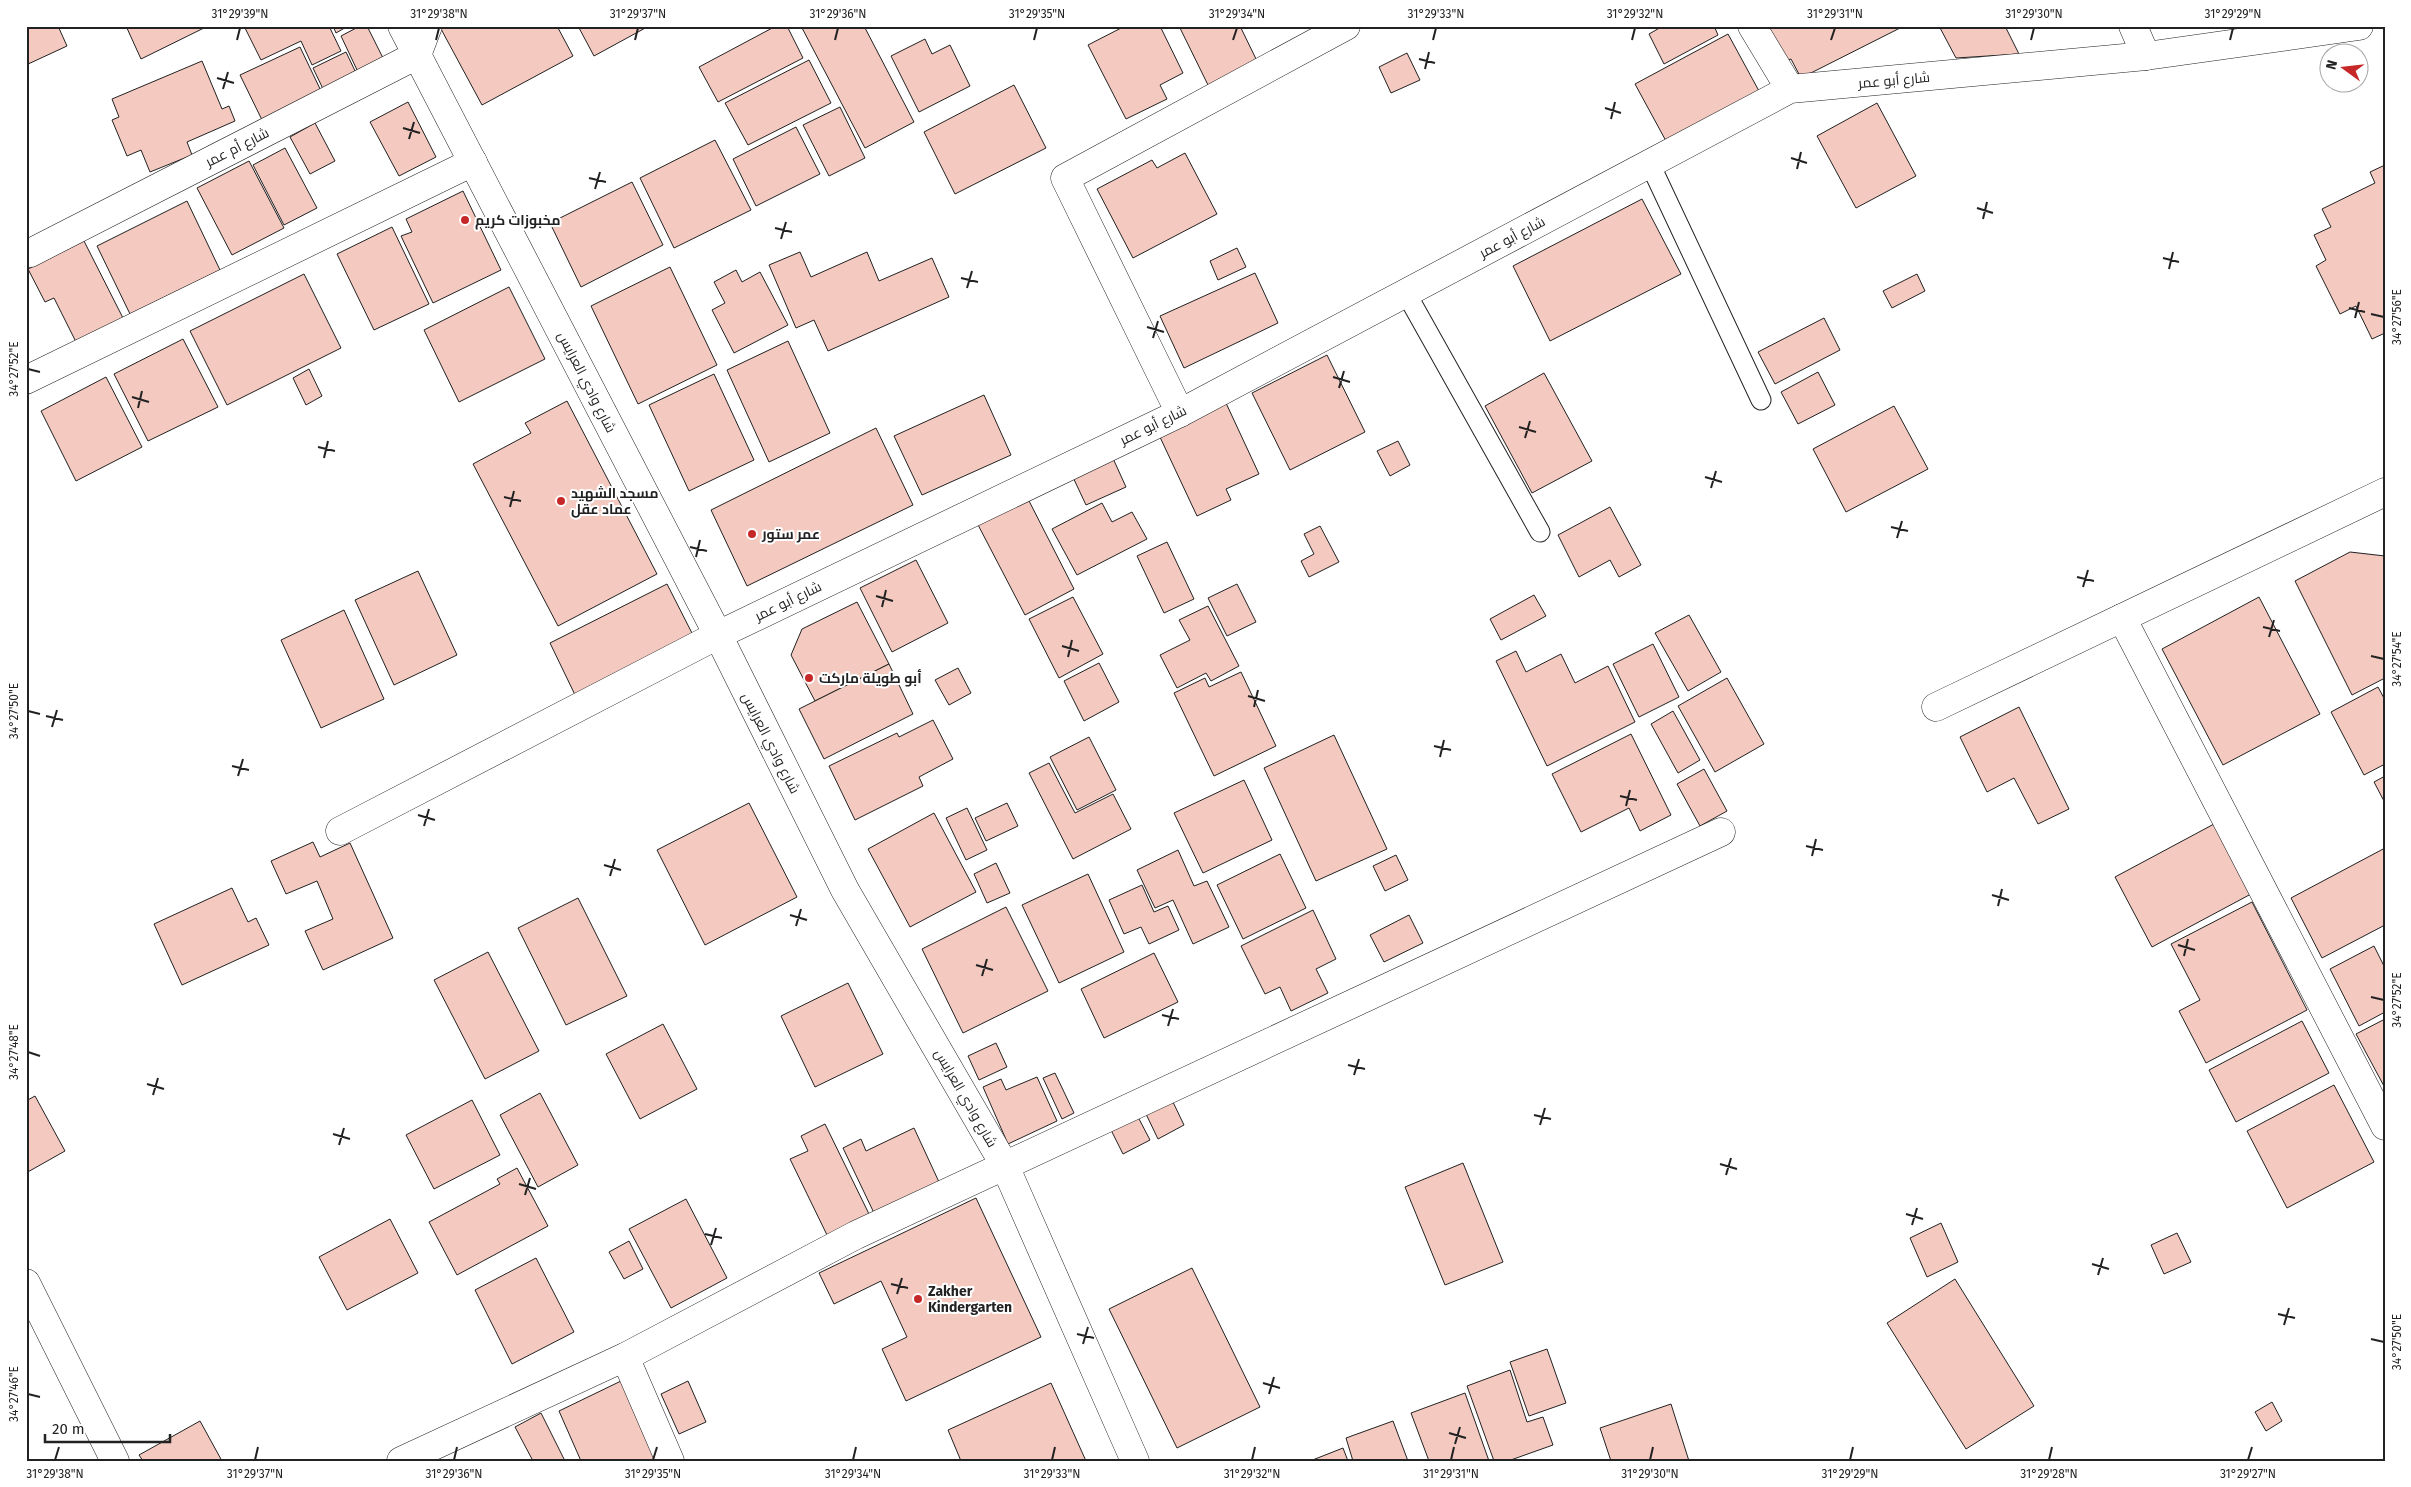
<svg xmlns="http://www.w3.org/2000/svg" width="2411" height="1487" font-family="'Fira Sans',Cairo,sans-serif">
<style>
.building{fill:#f3c9c0;stroke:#222}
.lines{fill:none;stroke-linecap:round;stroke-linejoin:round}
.service-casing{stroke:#222;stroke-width:21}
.minor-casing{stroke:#222;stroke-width:29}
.service{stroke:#fff;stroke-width:19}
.minor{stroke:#fff;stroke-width:28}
.ticks{fill:none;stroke:#222;stroke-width:2}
.poi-dot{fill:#c62828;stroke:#fff;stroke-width:2}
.labels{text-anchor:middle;stroke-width:4;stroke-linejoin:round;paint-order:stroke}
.street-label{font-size:14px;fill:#222;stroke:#fff}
.poi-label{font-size:14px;font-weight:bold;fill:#222;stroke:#fff;text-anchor:start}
.neatline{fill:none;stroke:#222;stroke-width:2}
.ticks-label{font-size:12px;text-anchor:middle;fill:#222}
</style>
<rect width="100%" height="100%" fill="#fff"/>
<g class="building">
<path d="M26,26H58L67,46L26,65Z"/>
<path d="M126,26H208L141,59Z"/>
<path d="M244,26H329L341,51L312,65L301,41L261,60Z"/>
<path d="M333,26H348L336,33Z"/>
<path d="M360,26H367L384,60L358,72L341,36Z"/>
<path d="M446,26H557L573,56L482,105L441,29Z"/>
<path d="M578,26H649L594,56Z"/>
<path d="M776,26H787L803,58L718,102L699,67Z"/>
<path d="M801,26H864L914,122L865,148Z"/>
<path d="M1125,26H1160L1183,73L1160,85L1167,99L1126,119L1088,45Z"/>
<path d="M1179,26H1240L1257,61L1208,85Z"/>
<path d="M1663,26H1714L1718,35L1664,64L1649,34Z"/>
<path d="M1766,26H1904L1801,78L1791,59L1783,62Z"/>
<path d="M1939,26H2005L2019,54L1956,58Z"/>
<path d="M1728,34L1759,91L1666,141L1635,84Z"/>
<path d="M925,39L932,54L950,45L970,86L919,112L891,56Z"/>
<path d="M300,47L322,93L263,122L240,75Z"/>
<path d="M346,52L357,75L324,91L313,68Z"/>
<path d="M1407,53L1420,80L1391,93L1379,67Z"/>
<path d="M809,60L831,103L748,145L725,103Z"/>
<path d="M202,61L222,109L229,106L235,121L187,142L192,155L150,172L141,150L127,156L112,120L119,117L112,99Z"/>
<path d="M1014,85L1046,148L955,194L924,132Z"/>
<path d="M408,102L436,157L399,176L370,122Z"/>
<path d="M1877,103L1916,176L1856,208L1817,136Z"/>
<path d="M840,107L865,158L829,176L803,125Z"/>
<path d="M315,123L335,161L310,174L290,137Z"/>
<path d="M796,127L820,174L756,206L733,159Z"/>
<path d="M715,140L751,210L674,248L640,178Z"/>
<path d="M285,148L317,208L284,225L253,165Z"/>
<path d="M1185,153L1217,214L1133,258L1097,189L1152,160L1157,168Z"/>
<path d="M249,161L284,228L232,255L197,188Z"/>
<path d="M2385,165V333L2372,339L2356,306L2340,314L2316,266L2326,260L2314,235L2331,227L2322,209L2375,183L2370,172Z"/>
<path d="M632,182L663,245L581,287L550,223Z"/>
<path d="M463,191L501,270L433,303L401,236L412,232L406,219Z"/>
<path d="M1642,199L1681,274L1550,341L1513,266Z"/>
<path d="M187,201L220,270L130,314L97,246Z"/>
<path d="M392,227L429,304L374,330L337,254Z"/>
<path d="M84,241L123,318L76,342L54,298L45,302L28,269Z"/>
<path d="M1237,248L1246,267L1218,280L1210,261Z"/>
<path d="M800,252L811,277L867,252L879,281L932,258L949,297L828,351L814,320L796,328L769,265Z"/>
<path d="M670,267L717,365L638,404L591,306Z"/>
<path d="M736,270L742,282L760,272L788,325L734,353L712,310L725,303L714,282Z"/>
<path d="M1255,273L1278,323L1184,368L1160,316Z"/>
<path d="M304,274L341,348L227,405L190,331Z"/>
<path d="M1917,274L1925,291L1892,308L1883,291Z"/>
<path d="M509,287L545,359L459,402L424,330Z"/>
<path d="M1824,318L1840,350L1775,384L1758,352Z"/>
<path d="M183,339L218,407L148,441L114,374Z"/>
<path d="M788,341L830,433L769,462L727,370Z"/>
<path d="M1327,355L1365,432L1290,470L1252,393Z"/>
<path d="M309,369L322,396L306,405L293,378Z"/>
<path d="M1818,372L1835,405L1798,424L1781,392Z"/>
<path d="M1544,373L1592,461L1532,493L1485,406Z"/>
<path d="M714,374L754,460L689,491L649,405Z"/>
<path d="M106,377L142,447L76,481L41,411Z"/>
<path d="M984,395L1011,455L922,495L894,436Z"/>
<path d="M567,401L657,574L558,626L473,464L531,433L525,423Z"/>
<path d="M1226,403L1259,474L1226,489L1231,500L1197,516L1159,435Z"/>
<path d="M1894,406L1928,469L1846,512L1813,449Z"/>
<path d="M876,428L913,505L747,586L711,510Z"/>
<path d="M1398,441L1410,465L1390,476L1377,451Z"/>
<path d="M1111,454L1126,487L1086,505L1071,473Z"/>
<path d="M1026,495L1074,589L1025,615L976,521Z"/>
<path d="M1102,503L1112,522L1132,512L1147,539L1077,575L1052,529Z"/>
<path d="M1610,507L1641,565L1619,577L1610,560L1579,577L1558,535Z"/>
<path d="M1320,526L1339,562L1309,577L1301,561L1314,554L1304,534Z"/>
<path d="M1167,542L1194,599L1164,613L1137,556Z"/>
<path d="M2350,552L2385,556V678L2352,695L2295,581Z"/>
<path d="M916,560L948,623L892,652L860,588Z"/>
<path d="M418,571L457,655L394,685L355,600Z"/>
<path d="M667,584L695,639L577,699L550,643Z"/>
<path d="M1237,584L1256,622L1227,636L1208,598Z"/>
<path d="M1534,595L1546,616L1501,640L1490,619Z"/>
<path d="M1073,597L1103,654L1059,678L1029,619Z"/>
<path d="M2259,597L2320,714L2223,765L2162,649Z"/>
<path d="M857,602L889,664L815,701L791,655L802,629Z"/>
<path d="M1208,606L1239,666L1211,681L1206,673L1177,688L1160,655L1190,640L1179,620Z"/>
<path d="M344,610L384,699L321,728L281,640Z"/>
<path d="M1689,615L1721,672L1688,691L1655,633Z"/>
<path d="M1653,644L1679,697L1639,717L1613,664Z"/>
<path d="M1516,651L1526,672L1561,654L1575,683L1608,666L1635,722L1547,766L1496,661Z"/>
<path d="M1099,663L1119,702L1084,721L1064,681Z"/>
<path d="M889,664L913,714L824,759L799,709Z"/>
<path d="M958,668L971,693L949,705L935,680Z"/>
<path d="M1241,672L1276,746L1214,776L1174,693L1205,678L1209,687Z"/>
<path d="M1727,678L1764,744L1715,772L1678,706Z"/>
<path d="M2378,687L2385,700V764L2364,775L2331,712Z"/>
<path d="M2019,707L2069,809L2038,824L2014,778L1987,792L1960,737Z"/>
<path d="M1673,711L1700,760L1678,773L1651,724Z"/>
<path d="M933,720L953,759L919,777L923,786L855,820L829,766L897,733L899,737Z"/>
<path d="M1631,734L1671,815L1640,831L1629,808L1581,832L1552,774Z"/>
<path d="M1334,735L1387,849L1316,881L1264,768Z"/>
<path d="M1089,737L1116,790L1077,810L1050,757Z"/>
<path d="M1049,763L1075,813L1113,794L1131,829L1073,859L1029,773Z"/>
<path d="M1704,769L1727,811L1700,826L1677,784Z"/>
<path d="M2385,776V803L2374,782Z"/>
<path d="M1244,780L1272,840L1203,873L1174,813Z"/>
<path d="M749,803L797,897L705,945L657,850Z"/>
<path d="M1007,803L1018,826L986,841L975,818Z"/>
<path d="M967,808L987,850L966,860L946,818Z"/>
<path d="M934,813L976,892L910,927L868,849Z"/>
<path d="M2214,824L2251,894L2152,947L2115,877Z"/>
<path d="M313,842L320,857L350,843L393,938L323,970L305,931L333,919L317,881L286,894L271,861Z"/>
<path d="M2385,848V925L2322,958L2291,898Z"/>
<path d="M1178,850L1194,886L1207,881L1229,927L1193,944L1173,900L1155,908L1137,870Z"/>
<path d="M1280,854L1306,908L1243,939L1217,885Z"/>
<path d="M1396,855L1408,880L1385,891L1373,866Z"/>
<path d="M996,863L1010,893L987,903L974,874Z"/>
<path d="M1088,874L1124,952L1059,983L1022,905Z"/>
<path d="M1142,885L1154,912L1168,906L1179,930L1149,944L1141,927L1124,934L1109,900Z"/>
<path d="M232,888L248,922L256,918L269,945L182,985L154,924Z"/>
<path d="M578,898L627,996L566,1025L518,928Z"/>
<path d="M2252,902L2307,1010L2206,1063L2179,1011L2200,1000L2171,944Z"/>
<path d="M1006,907L1048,991L963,1033L922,949Z"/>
<path d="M1313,910L1336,959L1316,969L1328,993L1291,1011L1280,987L1265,994L1241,946Z"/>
<path d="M1409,915L1423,943L1384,962L1370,935Z"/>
<path d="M2374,946L2385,968V1012L2359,1026L2330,969Z"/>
<path d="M488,952L539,1051L485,1079L434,980Z"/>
<path d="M1154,953L1178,1002L1104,1038L1081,989Z"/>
<path d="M848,983L883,1054L815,1087L781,1016Z"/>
<path d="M2385,1019V1088L2356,1034Z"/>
<path d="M2302,1021L2329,1073L2236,1122L2209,1070Z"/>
<path d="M663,1024L697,1089L640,1119L606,1054Z"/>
<path d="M996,1043L1007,1067L979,1080L968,1056Z"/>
<path d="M1055,1073L1074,1113L1062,1119L1043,1078Z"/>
<path d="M1037,1077L1057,1121L1008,1144L983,1087L1001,1079L1006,1090Z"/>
<path d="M2334,1085L2374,1162L2287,1208L2247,1131Z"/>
<path d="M540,1093L578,1165L538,1187L500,1115Z"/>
<path d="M35,1096L65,1151L26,1173V1101Z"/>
<path d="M472,1100L500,1155L434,1189L406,1135Z"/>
<path d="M1172,1100L1184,1125L1158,1139L1146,1114Z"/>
<path d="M1138,1117L1150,1140L1123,1154L1111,1130Z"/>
<path d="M825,1124L869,1214L827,1235L790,1159L808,1151L801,1136Z"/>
<path d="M914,1128L939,1182L874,1213L843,1148L861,1139L866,1151Z"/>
<path d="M1463,1163L1503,1262L1445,1285L1405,1187Z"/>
<path d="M517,1168L548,1226L457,1275L429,1222L500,1184L497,1179Z"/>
<path d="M976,1198L1041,1337L906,1401L882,1349L907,1337L881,1281L834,1304L819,1273Z"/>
<path d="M686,1199L727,1278L671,1308L629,1229Z"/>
<path d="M390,1219L418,1273L347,1310L319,1257Z"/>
<path d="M1941,1223L1958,1262L1927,1277L1910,1238Z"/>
<path d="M2177,1233L2191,1262L2164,1274L2151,1245Z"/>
<path d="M629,1241L643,1269L624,1279L609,1252Z"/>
<path d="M536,1258L574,1332L512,1364L475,1290Z"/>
<path d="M1192,1268L1260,1407L1177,1448L1109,1309Z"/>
<path d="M1955,1279L2034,1406L1966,1449L1887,1323Z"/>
<path d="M1547,1349L1566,1403L1529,1416L1510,1362Z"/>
<path d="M1510,1370L1527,1422L1543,1417L1553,1445L1508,1461H1494L1467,1386Z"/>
<path d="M621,1381L659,1461H581L559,1411Z"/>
<path d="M688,1381L706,1422L679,1434L661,1394Z"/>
<path d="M1051,1383L1086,1461H961L948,1430Z"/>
<path d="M1465,1393L1489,1461H1429L1411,1413Z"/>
<path d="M2272,1402L2282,1421L2266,1431L2255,1412Z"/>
<path d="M1671,1404L1689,1461H1611L1600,1428Z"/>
<path d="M541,1413L565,1461H533L515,1427Z"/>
<path d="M200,1421L222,1461H143L139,1455Z"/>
<path d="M1393,1421L1408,1461H1353L1346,1438Z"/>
<path d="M1343,1448L1348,1461H1310Z"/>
</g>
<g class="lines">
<g class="service-casing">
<g id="service">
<path d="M1650,164L1761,400"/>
<path d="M1406,293L1540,532"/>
</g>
</g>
<g class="minor-casing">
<g id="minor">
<path d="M402,26L718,635L845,890L1005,1166L1135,1461"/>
<path d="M1752,26L1790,89"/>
<path d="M2133,26L2146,56"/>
<path d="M30,253L417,55L428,26"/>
<path d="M26,380L473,162"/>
<path d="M1180,413L1065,178L1346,26"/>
<path d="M2122,618L2385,1126"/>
<path d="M1936,707L2385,492"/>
<path d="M340,831L718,635L1180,413L1790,89L2146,56L2359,26"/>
<path d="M26,1283L115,1461"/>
<path d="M625,1357L670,1461"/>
<path d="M401,1461L625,1357L856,1235L1721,832"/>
</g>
</g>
<use href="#service" class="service"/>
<use href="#minor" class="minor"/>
</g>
<path class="ticks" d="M237,40L240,28M436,40L439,28M635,40L638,28M835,40L838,28M1034,40L1037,28M1233,40L1237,28M1433,40L1436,28M1632,40L1635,28M1831,40L1835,28M2031,40L2034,28M2230,40L2233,28M1419,59L1435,63M1425,69L1429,52M217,78L234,83M223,89L228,72M1605,108L1621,113M1611,119L1615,102M403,128L420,133M409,139L414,122M1791,158L1807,163M1797,169L1801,152M589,178L606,182M595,189L600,172M1977,208L1993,213M1983,219L1987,202M775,228L792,232M781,239L786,222M2163,258L2179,262M2169,269L2173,252M961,278L978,282M967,288L972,271M2349,308L2365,312M2371,314L2384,317M2355,318L2359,302M1147,327L1164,332M1153,338L1158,321M28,369L40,372M1333,377L1350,382M1339,388L1344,371M132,397L149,402M138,408L142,391M1519,427L1536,432M1525,438L1530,421M318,447L335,451M324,458L328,441M1705,477L1722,482M1711,488L1716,471M504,497L521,501M510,507L514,491M1891,527L1908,531M1897,538L1902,521M690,547L707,551M696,557L700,540M2077,577L2094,581M2083,587L2088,570M876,596L893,601M882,607L886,590M2263,627L2280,631M2269,637L2274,620M1062,646L1079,651M2371,656L2384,659M1068,657L1072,640M1248,696L1265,701M1254,707L1258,690M28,711L40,714M46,716L63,720M52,727L57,710M1434,746L1451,750M1440,757L1444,740M232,766L249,770M238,776L243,759M1620,796L1637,800M1626,806L1630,790M418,815L435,820M424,826L429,809M1806,846L1823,850M1812,856L1816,839M604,865L621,870M610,876L615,859M1992,895L2009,900M1998,906L2002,889M790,915L807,920M796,926L801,909M2178,945L2195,950M2184,956L2188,939M976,965L993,970M982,976L987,959M2371,997L2384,1000M1162,1015L1179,1019M1168,1026L1173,1009M28,1052L40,1056M1348,1065L1365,1069M1354,1075L1359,1059M147,1084L164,1089M153,1095L158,1078M1534,1115L1551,1119M1540,1125L1545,1108M333,1134L350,1139M339,1145L344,1128M1720,1164L1737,1169M1726,1175L1731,1158M519,1184L536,1189M525,1195L530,1178M1906,1214L1923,1219M1912,1225L1917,1208M705,1234L722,1238M711,1245L716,1228M2092,1264L2109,1269M2098,1275L2103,1258M891,1284L908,1288M897,1294L902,1278M2278,1314L2295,1318M2284,1325L2289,1308M1077,1334L1094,1338M2371,1339L2384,1342M1083,1344L1088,1327M1263,1383L1280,1388M28,1394L40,1397M1269,1394L1274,1377M1449,1433L1466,1438M1455,1444L1460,1427M55,1460L59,1447M255,1460L258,1447M454,1460L457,1447M653,1460L657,1447M853,1460L856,1447M1052,1460L1055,1447M1252,1460L1255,1447M1451,1460L1454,1447M1650,1460L1653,1447M1850,1460L1853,1447M2049,1460L2052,1447M2248,1460L2252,1447"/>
<g class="poi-dot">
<circle cx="465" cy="220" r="5"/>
<circle cx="561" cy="501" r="5"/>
<circle cx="752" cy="534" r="5"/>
<circle cx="809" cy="678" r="5"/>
<circle cx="918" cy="1299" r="5"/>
</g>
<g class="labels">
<g class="street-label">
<text transform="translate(1894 80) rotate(-5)" y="5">شارع أبو عمر</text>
<text transform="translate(237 147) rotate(-27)" y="5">شارع أم عمر</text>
<text transform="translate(1512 237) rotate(-28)" y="5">شارع أبو عمر</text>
<text transform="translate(587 382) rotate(63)" y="5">شارع وادي العرايس</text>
<text transform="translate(1153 425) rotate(-26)" y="5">شارع أبو عمر</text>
<text transform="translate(788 601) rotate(-26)" y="5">شارع أبو عمر</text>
<text transform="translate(771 743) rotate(63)" y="5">شارع وادي العرايس</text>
<text transform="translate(966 1098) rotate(60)" y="5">شارع وادي العرايس</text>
</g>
<g class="poi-label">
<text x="475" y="225">مخبوزات كريم</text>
<text x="571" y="498">مسجد الشهيد<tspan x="571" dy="16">عماد عقل</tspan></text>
<text x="762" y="539">عمر ستور</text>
<text x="819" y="683">أبو طويلة ماركت</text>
<text x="928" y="1296">Zakher<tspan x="928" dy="16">Kindergarten</tspan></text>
</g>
</g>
<rect width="2411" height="1487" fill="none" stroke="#ffffff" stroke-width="55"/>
<g transform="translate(2344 68) rotate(285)"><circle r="24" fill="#ffffff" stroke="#a7a7a7"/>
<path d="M0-4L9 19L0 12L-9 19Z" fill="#c62828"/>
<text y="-8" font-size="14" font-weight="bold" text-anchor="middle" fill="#222222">N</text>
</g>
<path d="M45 1434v8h125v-8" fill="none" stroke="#222222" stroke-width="2.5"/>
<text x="52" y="1434" font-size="15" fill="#222222" stroke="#ffffff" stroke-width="4" paint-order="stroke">20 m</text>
<rect x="28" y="28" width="2356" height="1432" class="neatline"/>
<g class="ticks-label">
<text x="240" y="18">31°29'39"N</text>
<text x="439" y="18">31°29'38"N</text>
<text x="638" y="18">31°29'37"N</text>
<text x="838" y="18">31°29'36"N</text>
<text x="1037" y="18">31°29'35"N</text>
<text x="1237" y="18">31°29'34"N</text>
<text x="1436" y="18">31°29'33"N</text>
<text x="1635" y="18">31°29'32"N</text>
<text x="1835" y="18">31°29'31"N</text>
<text x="2034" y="18">31°29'30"N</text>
<text x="2233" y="18">31°29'29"N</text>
<text transform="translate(2397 317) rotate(-90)" y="4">34°27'56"E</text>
<text transform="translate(14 369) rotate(-90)" y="4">34°27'52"E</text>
<text transform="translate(2397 659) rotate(-90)" y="4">34°27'54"E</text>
<text transform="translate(14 711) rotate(-90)" y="4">34°27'50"E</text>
<text transform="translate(2397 1000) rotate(-90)" y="4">34°27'52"E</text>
<text transform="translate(14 1052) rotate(-90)" y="4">34°27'48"E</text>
<text transform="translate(2397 1342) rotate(-90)" y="4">34°27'50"E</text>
<text transform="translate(14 1394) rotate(-90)" y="4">34°27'46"E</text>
<text x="55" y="1478">31°29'38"N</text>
<text x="255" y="1478">31°29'37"N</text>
<text x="454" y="1478">31°29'36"N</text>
<text x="653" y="1478">31°29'35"N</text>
<text x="853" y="1478">31°29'34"N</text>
<text x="1052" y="1478">31°29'33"N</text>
<text x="1252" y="1478">31°29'32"N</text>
<text x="1451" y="1478">31°29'31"N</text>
<text x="1650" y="1478">31°29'30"N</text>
<text x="1850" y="1478">31°29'29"N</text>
<text x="2049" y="1478">31°29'28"N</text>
<text x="2248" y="1478">31°29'27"N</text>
</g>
</svg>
